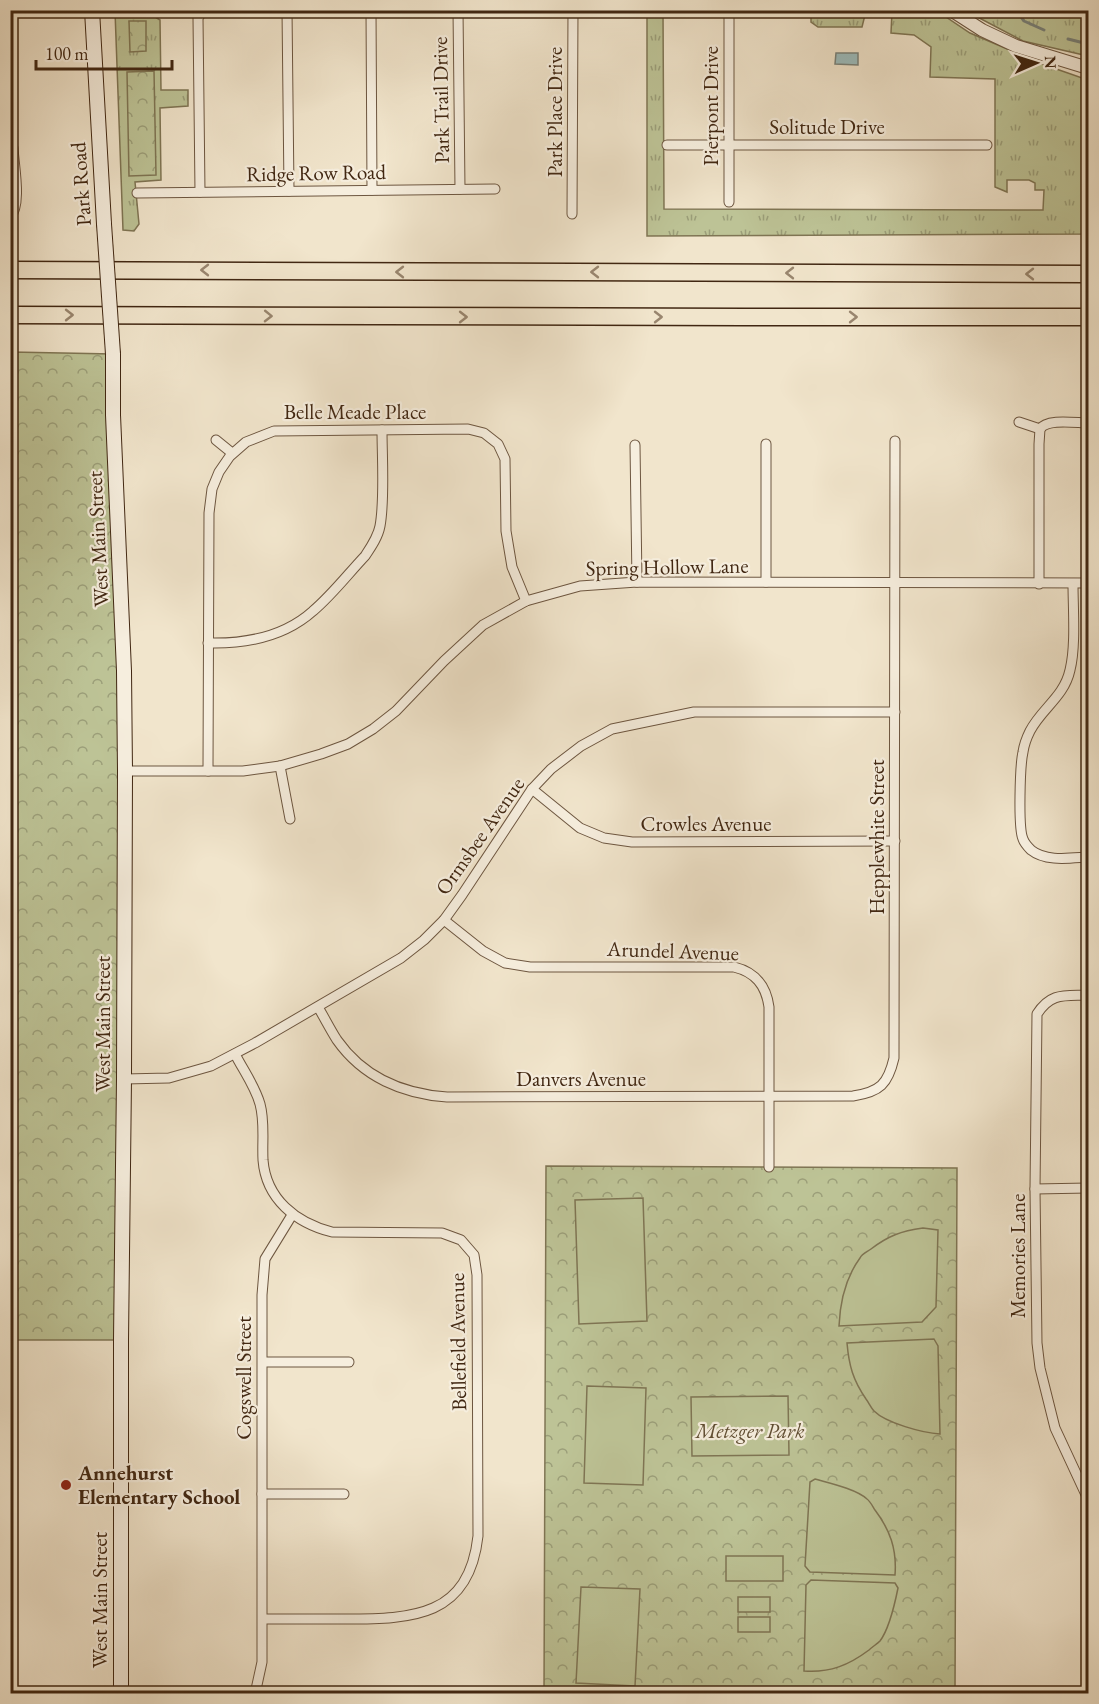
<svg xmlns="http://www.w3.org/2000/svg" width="1099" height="1704" font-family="'EB Garamond',serif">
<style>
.grass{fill:url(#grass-tufts);stroke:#7f7554;stroke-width:1.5}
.forest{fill:url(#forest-crowns);stroke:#7f7554;stroke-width:1.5}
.pitch{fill:#bdc396;stroke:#7f7554;stroke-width:1.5}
.water{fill:#9cbdbe;stroke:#788179;stroke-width:1.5}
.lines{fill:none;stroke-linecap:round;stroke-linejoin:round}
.stream{stroke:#788179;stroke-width:3}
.minor-casing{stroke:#6d5640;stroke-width:11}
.tertiary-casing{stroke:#6d5640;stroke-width:14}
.secondary-casing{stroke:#412712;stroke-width:16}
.motorway-casing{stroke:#412712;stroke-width:19}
.minor{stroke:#f6eede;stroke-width:9}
.tertiary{stroke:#f6eede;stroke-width:12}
.secondary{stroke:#f6eede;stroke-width:14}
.motorway{stroke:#f1e5cc;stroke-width:16}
.secondary-bridge-casing{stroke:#412712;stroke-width:16;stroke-linecap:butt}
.secondary-bridge{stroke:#f6eede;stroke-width:14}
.oneway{stroke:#99866f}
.poi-dot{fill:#8f2418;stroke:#f6eede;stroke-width:2}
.labels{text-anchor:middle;stroke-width:4.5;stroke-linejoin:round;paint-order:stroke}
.street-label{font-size:21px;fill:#412712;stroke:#f6eede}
.park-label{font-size:21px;font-style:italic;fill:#604e33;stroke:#f6eede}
.poi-label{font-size:21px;font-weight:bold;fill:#412712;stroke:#f6eede;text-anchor:start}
</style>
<defs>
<pattern id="grass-tufts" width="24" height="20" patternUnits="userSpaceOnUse" patternTransform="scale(1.5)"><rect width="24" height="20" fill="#bdc396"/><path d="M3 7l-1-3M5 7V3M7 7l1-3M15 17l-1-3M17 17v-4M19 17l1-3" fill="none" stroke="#9b9e79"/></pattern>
<pattern id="forest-crowns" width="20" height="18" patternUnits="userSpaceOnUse" patternTransform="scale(1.5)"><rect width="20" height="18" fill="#bdc396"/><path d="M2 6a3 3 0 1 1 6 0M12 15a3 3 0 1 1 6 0" fill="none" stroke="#9b9e79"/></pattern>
</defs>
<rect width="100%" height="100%" fill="#f1e5cc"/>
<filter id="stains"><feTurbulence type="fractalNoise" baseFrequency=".00333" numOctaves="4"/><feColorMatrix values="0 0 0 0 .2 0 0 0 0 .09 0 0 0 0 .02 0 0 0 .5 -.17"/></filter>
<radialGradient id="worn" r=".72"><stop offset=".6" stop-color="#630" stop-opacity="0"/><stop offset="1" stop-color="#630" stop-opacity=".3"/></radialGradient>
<g class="grass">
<path d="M115,11H149V13L160,20L161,90H188V106L160,108L161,180L135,182L139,224L134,231L123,230Z"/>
<path d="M647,11H663L664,209L1043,210L1044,190H1035V183L1029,180H1007V192L995,187V79L930,77L931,47L914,35L891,33L892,11H937L970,33L1042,64L1088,80V234L647,236Z"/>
<path d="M811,11V10L866,11L862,27H818L811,22Z"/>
<path d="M966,11H1065L1076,16L1081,11H1088V56L1023,41Z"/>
</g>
<g class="forest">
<path d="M129,21H146V51L130,52Z"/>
<path d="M154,71L156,175L129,176L127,72Z"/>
<path d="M11,352L113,354L120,573L121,1340H11Z"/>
<path d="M546,1166L957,1168L955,1693L544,1694Z"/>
</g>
<g class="pitch">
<path d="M643,1198L647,1321L579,1324L575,1200Z"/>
<path d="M923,1228L938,1230L936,1307L922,1322L839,1326C840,1303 846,1277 860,1258C862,1254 867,1252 871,1249C888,1236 901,1231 923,1228Z"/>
<path d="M934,1339L938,1346L940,1434C923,1433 886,1423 874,1411C871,1408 869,1403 866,1399C853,1380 849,1366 847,1343Z"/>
<path d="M587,1386L646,1388L643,1485L584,1483Z"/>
<path d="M788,1396L789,1455L692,1456L691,1397Z"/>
<path d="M815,1479C829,1483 856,1489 867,1499C870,1501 873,1507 875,1510C890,1530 897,1549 895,1575L810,1572L805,1566L810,1482Z"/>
<rect x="726" y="1556" width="57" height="25"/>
<path d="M811,1580L895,1583L898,1588C895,1603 889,1629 880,1641C877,1644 872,1647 869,1650C849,1665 830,1673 804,1671L806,1585Z"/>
<path d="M581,1587L640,1589L635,1686L576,1683Z"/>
<rect x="738" y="1597" width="32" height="15"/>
<rect x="738" y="1617" width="32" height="15"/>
</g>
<path class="water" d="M836,53H858V65L835,64Z"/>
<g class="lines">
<g class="stream">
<path d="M1016,10L1024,21L1044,30"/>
<path d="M1068,39L1088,44"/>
</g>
<g class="minor-casing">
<g id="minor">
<path d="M287,10L289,191"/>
<path d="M371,10L372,190"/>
<path d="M458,10L460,189"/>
<path d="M729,10V202"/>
<path d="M10,140L13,148C14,166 22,205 10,218"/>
<path d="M667,145H987"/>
<path d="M200,192L198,18L202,12L230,10"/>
<path d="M137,193L495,189"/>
<path d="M572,214L573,10"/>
<path d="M1019,422L1040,429"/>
<path d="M1040,429C1047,418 1076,423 1088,423"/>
<path d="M216,440L232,453"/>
<path d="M635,445L637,582"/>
<path d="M766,582V444"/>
<path d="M1039,584V444L1040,429"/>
<path d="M1073,584C1073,609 1076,646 1070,670C1064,697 1042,708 1030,731C1027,737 1024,745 1023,752C1020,765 1018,828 1023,839C1024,842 1028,847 1031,850C1046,862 1070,858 1088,857"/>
<path d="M208,643C245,644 284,637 313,611C332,595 348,574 365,556C371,547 378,537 380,526C385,499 382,458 382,430"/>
<path d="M280,766L290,819"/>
<path d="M125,771H243L280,766L321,754L348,744L373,729L396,711L444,661L483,625L526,601L580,586L637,582L1088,583"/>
<path d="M208,771L209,513L212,489L219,472L230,456L246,442L274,431L468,429L484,433L498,444L505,459L506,531L512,567L526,601"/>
<path d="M532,789L580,828L604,838L632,842L895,841"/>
<path d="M444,920L483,951L505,963L530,967H734C755,972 766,985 769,1007V1167"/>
<path d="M1088,995C1065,996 1051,992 1037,1014L1035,1189L1037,1343L1040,1368L1055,1428L1088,1499"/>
<path d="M318,1007C324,1017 330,1029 337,1040C363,1077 403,1094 447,1097L853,1096C880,1092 888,1084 894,1058L895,441"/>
<path d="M235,1054C243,1070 255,1086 260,1104C265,1122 262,1141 263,1160C266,1199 296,1223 332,1232L442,1233L461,1240L474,1255L477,1275L478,1536C469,1617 413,1619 345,1619C318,1619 290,1619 263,1619"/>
<path d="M124,1079L169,1078L211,1066L255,1043L401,958L424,940L444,920L462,895L532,789L551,769L581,746L612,729L694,712H895"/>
<path d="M1035,1189L1088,1188"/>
<path d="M263,1362H349"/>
<path d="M262,1494H344"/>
<path d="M255,1694L262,1662V1295L265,1259L292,1215"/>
</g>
</g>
<g class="tertiary-casing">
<path id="tertiary" d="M951,10L982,30L1016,46L1088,68"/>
</g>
<g class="secondary-casing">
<g id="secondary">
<path d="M92,10L104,224"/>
<path d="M113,354V415L124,671L125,771L124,1079L121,1340V1694"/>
</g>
</g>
<g class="motorway-casing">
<g id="motorway">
<path d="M10,270L1088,274"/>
<path d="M10,315L745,317H1088"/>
</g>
</g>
<use href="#minor" class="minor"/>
<use href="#tertiary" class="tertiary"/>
<use href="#secondary" class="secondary"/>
<use href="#motorway" class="motorway"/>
<g class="secondary-bridge-casing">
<path id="secondary-bridge" d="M104,224L113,354"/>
</g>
<use href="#secondary-bridge" class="secondary-bridge"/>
</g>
<defs><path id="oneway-chevron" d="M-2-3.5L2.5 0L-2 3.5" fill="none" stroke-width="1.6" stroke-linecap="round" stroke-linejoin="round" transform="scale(1.5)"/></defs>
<g class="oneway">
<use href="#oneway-chevron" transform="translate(205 270) rotate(-180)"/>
<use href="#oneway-chevron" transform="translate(400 272) rotate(-180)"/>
<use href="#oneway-chevron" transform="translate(595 272) rotate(-180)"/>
<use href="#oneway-chevron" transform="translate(790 273) rotate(-180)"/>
<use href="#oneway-chevron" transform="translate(1030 274) rotate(-180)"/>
<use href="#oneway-chevron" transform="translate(69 315)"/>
<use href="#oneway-chevron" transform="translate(268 316) rotate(1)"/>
<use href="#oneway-chevron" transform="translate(463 317)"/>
<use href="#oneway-chevron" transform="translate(658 317)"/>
<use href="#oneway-chevron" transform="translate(853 317)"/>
</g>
<circle class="poi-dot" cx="66" cy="1485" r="6"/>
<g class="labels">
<g class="street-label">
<text transform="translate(441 100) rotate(-91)" y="7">Park Trail Drive</text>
<text transform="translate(711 106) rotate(-90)" y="7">Pierpont Drive</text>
<text transform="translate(555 112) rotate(-90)" y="7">Park Place Drive</text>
<text x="827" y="134">Solitude Drive</text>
<text transform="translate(316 173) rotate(-1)" y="7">Ridge Row Road</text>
<text transform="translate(81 184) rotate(-94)" y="7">Park Road</text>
<text x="355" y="419">Belle Meade Place</text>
<text transform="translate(98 539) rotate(-93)" y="7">West Main Street</text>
<text transform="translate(667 567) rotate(-1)" y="7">Spring Hollow Lane</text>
<text x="706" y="831">Crowles Avenue</text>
<text transform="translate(480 836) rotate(-55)" y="7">Ormsbee Avenue</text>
<text transform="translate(877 837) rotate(-90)" y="7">Hepplewhite Street</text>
<text transform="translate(673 951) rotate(2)" y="7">Arundel Avenue</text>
<text transform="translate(103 1024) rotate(-90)" y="7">West Main Street</text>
<text x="581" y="1086">Danvers Avenue</text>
<text transform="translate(1018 1256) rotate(-90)" y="7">Memories Lane</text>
<text transform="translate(458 1342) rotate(-91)" y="7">Bellefield Avenue</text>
<text transform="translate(244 1378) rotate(-90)" y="7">Cogswell Street</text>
<text transform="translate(100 1600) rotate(-90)" y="7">West Main Street</text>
</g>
<g class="park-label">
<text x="750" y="1438">Metzger Park</text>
</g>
<g class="poi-label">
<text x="78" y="1480">Annehurst<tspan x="78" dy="24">Elementary School</tspan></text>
</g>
</g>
<rect width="1099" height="1704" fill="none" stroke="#f1e5cc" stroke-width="36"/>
<rect x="12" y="12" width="1075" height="1680" fill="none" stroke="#412712" stroke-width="3"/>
<rect x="18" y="18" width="1063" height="1668" fill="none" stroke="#412712" stroke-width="1.5"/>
<g transform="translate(1036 63) rotate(87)" stroke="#f6eede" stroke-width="4.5" paint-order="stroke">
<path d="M0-4.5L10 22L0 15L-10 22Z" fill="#412712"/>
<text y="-9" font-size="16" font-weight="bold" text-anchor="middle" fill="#412712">N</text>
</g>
<path d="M36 60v9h136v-9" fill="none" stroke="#412712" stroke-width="3"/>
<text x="45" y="60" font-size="18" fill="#412712" stroke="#f6eede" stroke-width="4.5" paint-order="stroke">100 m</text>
<rect width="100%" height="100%" filter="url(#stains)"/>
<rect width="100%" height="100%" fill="url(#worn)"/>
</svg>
